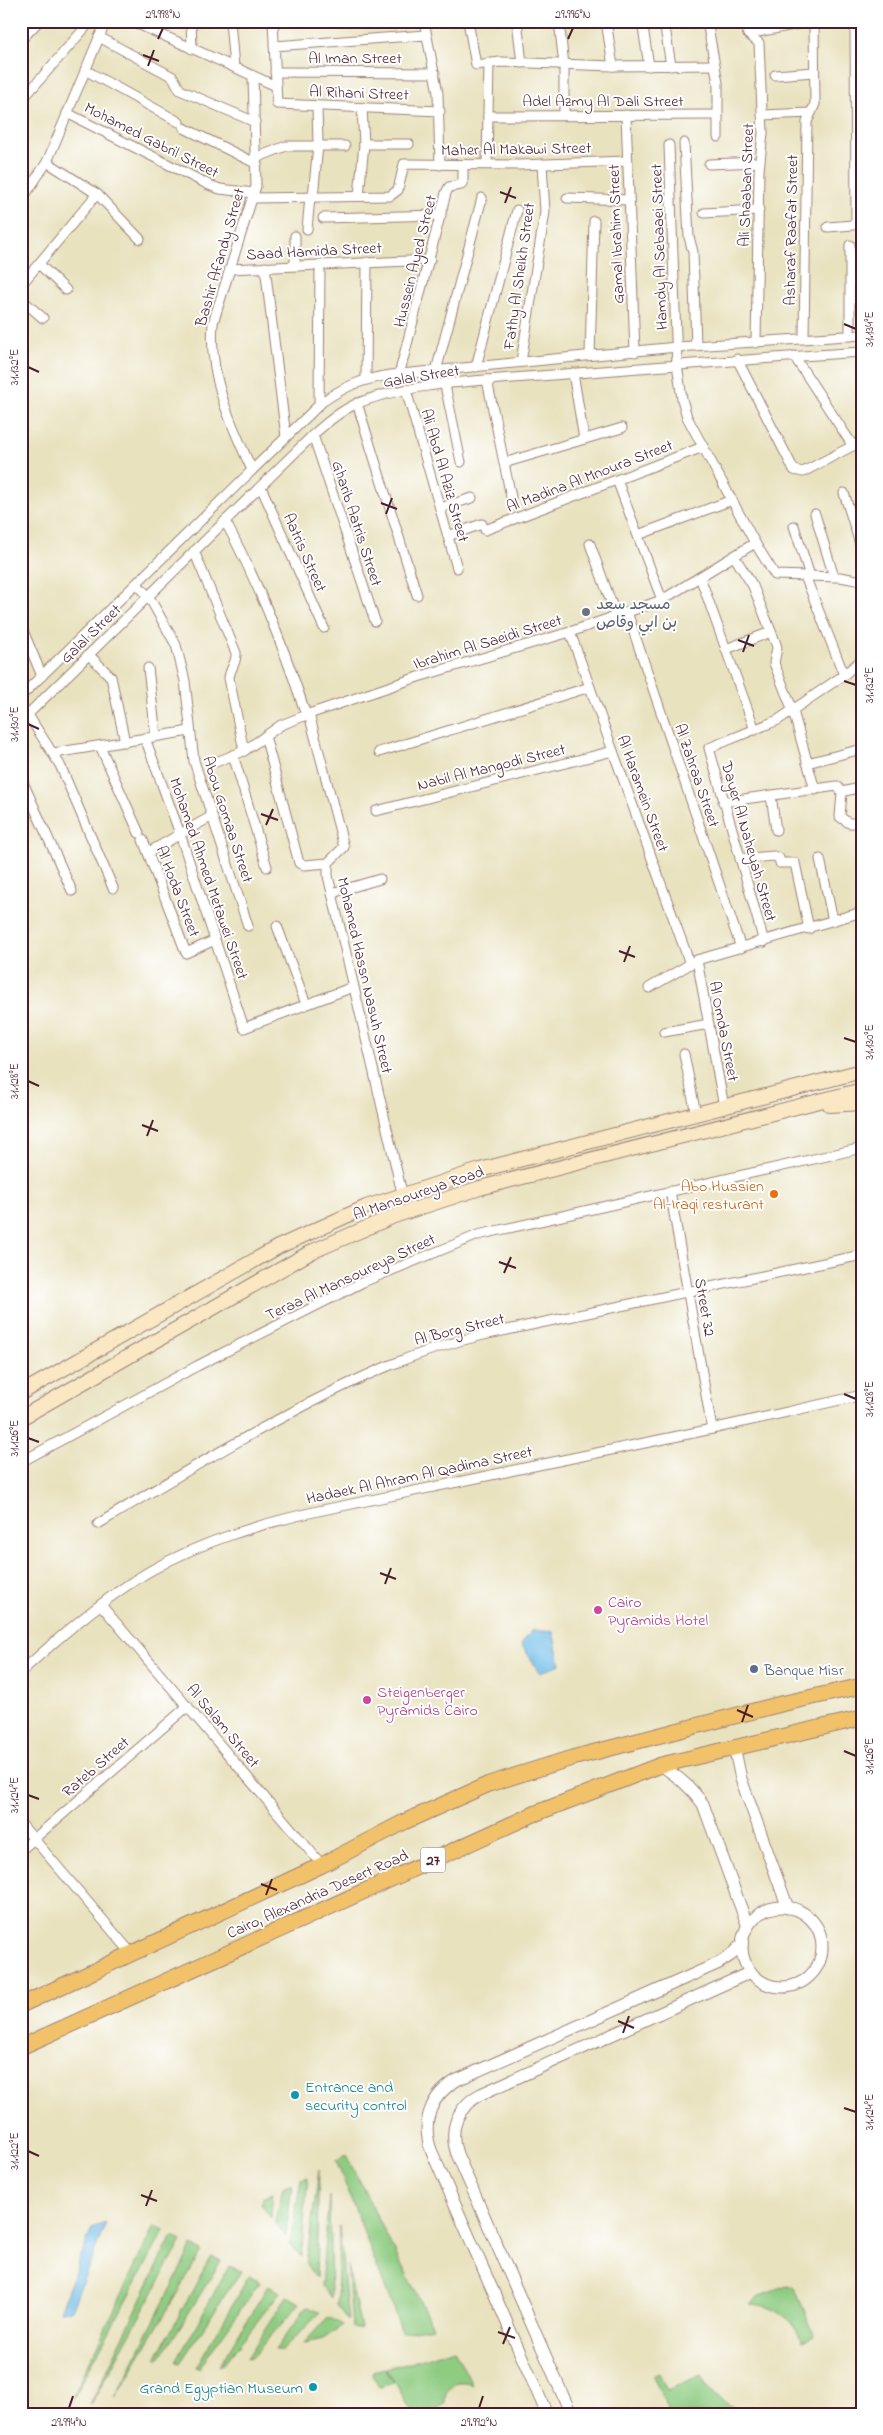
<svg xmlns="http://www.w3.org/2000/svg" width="883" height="2435" font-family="'Indie Flower','Playpen Sans Arabic',sans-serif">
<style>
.green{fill:#8fcc82;stroke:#6c7656}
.water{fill:#6ebde8;stroke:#5c6e8a}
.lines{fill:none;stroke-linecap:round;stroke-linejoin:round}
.minor-casing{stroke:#9a8075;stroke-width:11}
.tertiary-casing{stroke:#9a8075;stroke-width:13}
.secondary-casing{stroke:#9a8075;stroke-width:16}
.trunk-casing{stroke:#9a8075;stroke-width:17}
.minor{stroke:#fff;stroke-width:9}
.tertiary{stroke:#fff;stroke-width:11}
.secondary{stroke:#fae7c3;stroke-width:14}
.trunk{stroke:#f2c26a;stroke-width:15}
.ticks{fill:none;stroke:#4a1f2b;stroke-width:2}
.worship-dot{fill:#6b7280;stroke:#fff;stroke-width:2}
.food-dot{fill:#e8710a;stroke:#fff;stroke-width:2}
.hotel-dot{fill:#d1479c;stroke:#fff;stroke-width:2}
.service-dot{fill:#5c6f8a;stroke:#fff;stroke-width:2}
.culture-dot{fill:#0f9aa8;stroke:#fff;stroke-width:2}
.labels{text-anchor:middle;stroke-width:4;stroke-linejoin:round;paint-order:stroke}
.shield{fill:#fff;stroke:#80626b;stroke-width:1}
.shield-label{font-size:15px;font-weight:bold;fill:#4a1f2b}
.street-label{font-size:16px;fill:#4a1f2b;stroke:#fff}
.worship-label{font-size:16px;fill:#5b616d;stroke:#fff;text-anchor:start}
.food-label{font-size:16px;fill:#c56008;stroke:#fff;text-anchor:end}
.hotel-label{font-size:16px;fill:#b23c85;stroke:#fff;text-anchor:start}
.service-label{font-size:16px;fill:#4e5e75;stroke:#fff;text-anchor:start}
.culture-label{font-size:16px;fill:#0d838f;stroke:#fff;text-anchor:start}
.neatline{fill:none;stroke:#4a1f2b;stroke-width:2}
.ticks-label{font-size:12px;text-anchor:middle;fill:#4a1f2b}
</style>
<rect width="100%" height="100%" fill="#fff"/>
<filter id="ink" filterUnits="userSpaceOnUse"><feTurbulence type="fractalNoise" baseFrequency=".02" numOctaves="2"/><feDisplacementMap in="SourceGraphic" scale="10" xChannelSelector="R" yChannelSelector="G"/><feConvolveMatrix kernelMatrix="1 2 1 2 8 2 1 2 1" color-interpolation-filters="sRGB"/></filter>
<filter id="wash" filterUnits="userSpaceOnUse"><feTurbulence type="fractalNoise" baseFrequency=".0096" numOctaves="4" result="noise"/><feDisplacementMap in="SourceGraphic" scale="20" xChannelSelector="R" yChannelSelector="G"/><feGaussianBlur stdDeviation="1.12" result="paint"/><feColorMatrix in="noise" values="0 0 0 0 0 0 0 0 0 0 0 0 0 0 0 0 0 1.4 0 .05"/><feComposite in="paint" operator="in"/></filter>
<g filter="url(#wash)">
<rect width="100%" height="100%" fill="#e9e2bf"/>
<g class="green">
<path d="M346,2155L433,2327L402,2332L336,2160Z"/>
<path d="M319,2170L316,2278L306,2264Z"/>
<path d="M308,2177L301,2257L290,2243L301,2179Z"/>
<path d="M292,2184L286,2237L275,2222L283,2188Z"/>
<path d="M273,2193L271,2218L261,2204L262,2198Z"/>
<path d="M329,2196L331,2298L321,2285Z"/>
<path d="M154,2226L164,2231L66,2411Z"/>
<path d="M339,2226L348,2321L337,2306Z"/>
<path d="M172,2236L182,2241L90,2405Z"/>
<path d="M192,2246L202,2251L115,2398Z"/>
<path d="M211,2256L221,2261L160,2359L157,2357Z"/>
<path d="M347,2265L361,2328L355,2329L352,2327Z"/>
<path d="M229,2266L241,2271L180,2363L176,2362Z"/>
<path d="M249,2276L260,2282L199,2368L196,2367Z"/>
<path d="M268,2286L280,2292L224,2364L219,2366Z"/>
<path d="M787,2286L795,2289L815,2336L802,2341C792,2318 775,2305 750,2304L757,2297Z"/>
<path d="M287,2296L300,2303L252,2357L247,2358Z"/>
<path d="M307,2306L320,2313L282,2350H275Z"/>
<path d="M328,2317L343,2325L323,2339L304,2343Z"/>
<path d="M454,2349L472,2385C456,2379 444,2386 445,2404L437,2409L440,2414H414L386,2368L427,2358Z"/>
<path d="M385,2368L394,2383L379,2387L372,2375L373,2371Z"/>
<path d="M659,2373L667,2390L701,2375C712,2399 731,2412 757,2411L758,2414H670L653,2376Z"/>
</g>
<g class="water">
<path d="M533,1630L553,1632L560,1664L540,1673L521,1644Z"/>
<path d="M106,2223L71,2310L60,2311L92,2228Z"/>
</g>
</g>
<g filter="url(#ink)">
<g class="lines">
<g class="minor-casing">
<g id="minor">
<path d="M131,21L276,86"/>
<path d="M191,21L192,49"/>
<path d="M230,21L234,67"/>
<path d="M273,21L277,104L440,111"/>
<path d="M424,21L438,93L440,165"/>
<path d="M468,21L476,65L500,62L613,66L715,65"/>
<path d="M517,21L522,63"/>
<path d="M559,21L564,65V115"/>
<path d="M606,21L613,66"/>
<path d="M642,21L649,66"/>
<path d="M664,21L671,66"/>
<path d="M707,21L718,83V137"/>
<path d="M747,21L748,34"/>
<path d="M748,34L759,43L763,133L759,171L756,343"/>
<path d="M748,34L814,21"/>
<path d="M99,37L173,77L180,90L255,122"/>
<path d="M21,40L39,21"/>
<path d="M274,46L426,35"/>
<path d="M85,70L179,122"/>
<path d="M275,72L435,73"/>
<path d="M775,75L814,72"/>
<path d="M21,101L91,21"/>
<path d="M67,113L209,185L220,189L254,193"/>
<path d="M626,115L635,352"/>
<path d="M762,115L811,113"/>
<path d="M488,116L718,115"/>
<path d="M184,128L257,164"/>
<path d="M684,143L689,237L693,252L696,346"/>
<path d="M364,144H409"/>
<path d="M669,145L677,364L682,399L687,417L755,543L775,575L840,577L862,581"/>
<path d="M256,158L286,146H345"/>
<path d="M47,162L97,194L140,239"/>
<path d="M487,164L489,63"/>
<path d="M709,164L759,162"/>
<path d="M359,196L364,144L362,108"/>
<path d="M313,197L318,145L317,106"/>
<path d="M254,198L390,196L398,190L404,164L519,165L627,161"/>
<path d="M567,198L629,200"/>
<path d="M21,201L47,162L106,21"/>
<path d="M704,213L759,210"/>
<path d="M323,218L441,215"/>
<path d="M828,227L853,225L856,222L855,21"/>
<path d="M307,229L310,197"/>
<path d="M39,264L66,290"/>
<path d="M295,265V236"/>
<path d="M265,267L286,437"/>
<path d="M230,269L430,260"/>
<path d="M21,285L97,194"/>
<path d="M21,299L43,318"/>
<path d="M850,336V245"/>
<path d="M804,339L807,122L815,104L814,21"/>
<path d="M21,353L22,354"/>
<path d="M590,355L594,221"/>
<path d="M794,356L853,446"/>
<path d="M737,359L794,470L803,472L862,441"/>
<path d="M521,362L545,212L542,164"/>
<path d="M476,367L517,210"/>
<path d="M436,371L482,198"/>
<path d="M573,373L584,439"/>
<path d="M399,375L446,193L449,187L461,185L463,181V165"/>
<path d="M366,378L367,262"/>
<path d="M487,380L511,497"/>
<path d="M445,385L461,462"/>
<path d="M406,390L457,568"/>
<path d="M357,403L417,595"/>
<path d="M319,405L320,264"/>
<path d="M313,435L375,621"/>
<path d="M504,463L622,428"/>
<path d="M252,470C231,424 208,376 213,323L256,186L253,76"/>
<path d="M617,480L662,600"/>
<path d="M261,487L324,628"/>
<path d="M844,493L862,550"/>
<path d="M440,508L472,498"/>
<path d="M815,514L834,577"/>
<path d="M225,521C259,584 284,647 306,715"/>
<path d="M794,526L810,576"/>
<path d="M485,530L703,447"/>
<path d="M638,535L732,500"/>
<path d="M448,536L482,524"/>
<path d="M590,544L616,616"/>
<path d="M194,551L236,653C237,663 230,668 229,678L244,751"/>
<path d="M734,556L753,586L776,644L777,648L774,663L793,711L815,790"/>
<path d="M805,576L844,675"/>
<path d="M700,577L755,730"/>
<path d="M137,584L149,597L176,645L185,681L194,761L248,926"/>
<path d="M627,612L741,948"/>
<path d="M21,626L42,676"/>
<path d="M570,632L690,964"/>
<path d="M726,649L771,632"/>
<path d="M89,655L111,677L125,742"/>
<path d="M148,668L156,736"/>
<path d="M21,696L322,402C345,386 362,379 391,375L677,347L862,335"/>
<path d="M309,714L344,847L328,863V876L402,1193"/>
<path d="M28,715L60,765L113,888"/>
<path d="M21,721L313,435C326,423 340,411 356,404C408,382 483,381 540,376C647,367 754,359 862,352"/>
<path d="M265,736L299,863L304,865L328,863"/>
<path d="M145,738L179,831L244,1028L353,987"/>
<path d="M100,746L139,833"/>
<path d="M379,752L590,687"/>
<path d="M54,753L190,731"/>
<path d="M233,755L267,867"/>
<path d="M216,762L244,751L281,725L309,714L418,677L570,632L662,600L755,543"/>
<path d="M807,763L862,749"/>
<path d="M21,778L72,891"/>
<path d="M842,792L862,787"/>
<path d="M771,796L776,830"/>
<path d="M723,802L837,786L842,792L840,817L849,823H862"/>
<path d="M376,811L613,751"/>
<path d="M143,840L186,953L215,940"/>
<path d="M149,852L212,816"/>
<path d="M740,859L774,856L779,858L780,863H795L809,929"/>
<path d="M820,859L833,921"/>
<path d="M332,893L380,879"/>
<path d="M277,926L306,1004"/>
<path d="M764,942L709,748L778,720L844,675L862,659"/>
<path d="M697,960L724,1107"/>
<path d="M649,988L697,960L862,912"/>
<path d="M664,1032L709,1024"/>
<path d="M684,1054L696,1114"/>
<path d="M670,1191L712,1429"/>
<path d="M21,1462L197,1366L363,1282L478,1235L862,1148"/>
<path d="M98,1524C165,1483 231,1444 300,1408C358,1378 415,1351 479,1336L862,1255"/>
<path d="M101,1605L322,1865"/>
<path d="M21,1672C59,1637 105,1597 150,1571C202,1541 260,1524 318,1511L712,1429L862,1395"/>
<path d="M21,1824L133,1955"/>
<path d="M21,1850L188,1706"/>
</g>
</g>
<g class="tertiary-casing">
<g id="tertiary">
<path d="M734,1746L741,1779L788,1908"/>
<path d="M661,1765C678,1777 691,1787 703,1804L748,1927"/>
<circle cx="782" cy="1947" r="40"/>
<path d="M547,2414L431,2150C421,2121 431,2095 457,2080L719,1963L731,1955L742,1944"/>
<path d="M571,2414L457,2154C448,2129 458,2106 481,2094L751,1972"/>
</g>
</g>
<g class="secondary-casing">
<g id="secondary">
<path d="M830,1105L862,1103"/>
<path d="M21,1393L278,1247L366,1207L480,1170L862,1071"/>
<path d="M21,1418L311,1252L394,1216L480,1188L862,1090"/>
</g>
</g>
<g class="trunk-casing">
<g id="trunk">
<path d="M21,2005L322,1865L404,1822L489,1784L572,1758L781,1704L862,1686"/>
<path d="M21,2047L534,1814L661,1765L862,1718"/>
</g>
</g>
<use href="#minor" class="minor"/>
<use href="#tertiary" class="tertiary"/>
<use href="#secondary" class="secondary"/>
<use href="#trunk" class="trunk"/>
</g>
</g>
<path class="ticks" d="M158,39L163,28M568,39L573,28M143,55L159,61M148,66L154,50M500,192L516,198M505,203L511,187M844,324L856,329M28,367L39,372M381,503L397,509M386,514L392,498M738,640L754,646M743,652L749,635M844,681L856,685M28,724L39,729M261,814L278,820M266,825L273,809M619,951L635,957M624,962L630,946M844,1038L856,1042M28,1081L39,1086M142,1125L158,1131M147,1136L153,1120M499,1262L516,1268M504,1273L511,1257M844,1394L856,1399M28,1438L39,1442M380,1573L396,1579M385,1584L391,1568M737,1710L753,1717M742,1722L748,1705M844,1751L856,1756M28,1795L39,1799M261,1884L277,1890M266,1895L272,1879M618,2021L634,2028M623,2033L629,2016M844,2108L856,2112M28,2151L39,2156M141,2195L157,2201M146,2206L152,2190M498,2332L515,2338M503,2344L510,2327M69,2408L73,2396M479,2408L483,2396"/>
<circle class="worship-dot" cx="586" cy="612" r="5"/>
<circle class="food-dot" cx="774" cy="1194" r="5"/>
<g class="hotel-dot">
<circle cx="598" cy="1610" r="5"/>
<circle cx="367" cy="1700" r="5"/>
</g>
<circle class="service-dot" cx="754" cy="1669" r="5"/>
<g class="culture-dot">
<circle cx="295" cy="2095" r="5"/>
<circle cx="313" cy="2387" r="5"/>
</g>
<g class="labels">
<rect class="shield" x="420.5" y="1847.5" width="25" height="25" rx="4"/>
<g class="shield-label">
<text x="433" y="1865">27</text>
</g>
<g class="street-label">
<text x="355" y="63">Al Iman Street</text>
<text transform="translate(359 92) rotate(2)" y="6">Al Rihani Street</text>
<text x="603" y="106">Adel Azmy Al Dali Street</text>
<text transform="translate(152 139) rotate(27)" y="6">Mohamed Gabril Street</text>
<text transform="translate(516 148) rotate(-1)" y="6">Maher Al Makawi Street</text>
<text transform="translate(745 185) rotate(-88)" y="6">Ali Shaaban Street</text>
<text transform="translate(790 230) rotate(-89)" y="6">Asharaf Raafat Street</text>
<text transform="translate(615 234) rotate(-92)" y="6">Gamal Ibrahim Street</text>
<text transform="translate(658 247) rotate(-92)" y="6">Hamdy Al Sebaaei Street</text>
<text transform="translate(314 250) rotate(-3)" y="6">Saad Hamida Street</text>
<text transform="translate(219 257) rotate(-74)" y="6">Bashir Afandy Street</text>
<text transform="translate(414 261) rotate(-76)" y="6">Hussein Ayed Street</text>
<text transform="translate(518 276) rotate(-82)" y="6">Fathy Al Sheikh Street</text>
<text transform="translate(421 375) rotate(-9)" y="6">Galal Street</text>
<text transform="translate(446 475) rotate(74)" y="6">Ali Abd Al Aziz Street</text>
<text transform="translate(589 475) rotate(-21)" y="6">Al Madina Al Mnoura Street</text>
<text transform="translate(358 523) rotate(72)" y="6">Gharib Aatris Street</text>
<text transform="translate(306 552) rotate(66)" y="6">Aatris Street</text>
<text transform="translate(90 633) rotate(-44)" y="6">Galal Street</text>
<text transform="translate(487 641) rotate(-17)" y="6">Ibrahim Al Saeidi Street</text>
<text transform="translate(491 766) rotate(-14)" y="6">Nabil Al Mangodi Street</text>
<text transform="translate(698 775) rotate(71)" y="6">Al Zahraa Street</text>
<text transform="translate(644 793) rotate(70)" y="6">Al Haramein Street</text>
<text transform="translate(229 819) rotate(72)" y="6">Abou Gomaa Street</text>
<text transform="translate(750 841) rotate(74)" y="6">Dayer Al Naheyah Street</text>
<text transform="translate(210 878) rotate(71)" y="6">Mohamed Ahmed Metawei Street</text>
<text transform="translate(179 891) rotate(69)" y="6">Al Hoda Street</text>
<text transform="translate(366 975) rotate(77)" y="6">Mohamed Hassn Nasuh Street</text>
<text transform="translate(725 1031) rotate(79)" y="6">Al Omda Street</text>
<text transform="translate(418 1192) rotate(-19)" y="6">Al Mansoureya Road</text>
<text transform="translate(350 1276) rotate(-25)" y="6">Teraa Al Mansoureya Street</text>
<text transform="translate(706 1307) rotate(80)" y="6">Street 32</text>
<text transform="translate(459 1328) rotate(-14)" y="6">Al Borg Street</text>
<text transform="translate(419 1474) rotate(-12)" y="6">Hadaek Al Ahram Al Qadima Street</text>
<text transform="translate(224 1725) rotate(50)" y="6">Al Salam Street</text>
<text transform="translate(95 1766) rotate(-41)" y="6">Rateb Street</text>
<text transform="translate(317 1893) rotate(-24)" y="6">Cairo, Alexandria Desert Road</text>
</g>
<g class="worship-label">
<text x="596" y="609">مسجد سعد<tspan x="596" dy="18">بن ابي وقاص</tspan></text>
</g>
<g class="food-label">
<text x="764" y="1191">Abo Hussien<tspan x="764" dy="18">Al-Iraqi resturant</tspan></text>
</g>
<g class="hotel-label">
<text x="608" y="1607">Cairo<tspan x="608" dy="18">Pyramids Hotel</tspan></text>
<text x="377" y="1697">Steigenberger<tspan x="377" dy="18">Pyramids Cairo</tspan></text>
</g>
<g class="service-label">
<text x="764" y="1675">Banque Misr</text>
</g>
<g class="culture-label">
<text x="305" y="2092">Entrance and<tspan x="305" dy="18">security control</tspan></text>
<text x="303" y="2393" text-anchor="end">Grand Egyptian Museum</text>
</g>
</g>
<rect width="883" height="2435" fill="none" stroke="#fff" stroke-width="55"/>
<rect x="28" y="28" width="828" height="2380" class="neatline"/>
<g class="ticks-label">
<text x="163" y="18">29.998°N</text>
<text x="573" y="18">29.996°N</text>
<text transform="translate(869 329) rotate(-90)" y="4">31.134°E</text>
<text transform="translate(14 367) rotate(-90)" y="4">31.132°E</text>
<text transform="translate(869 685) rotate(-90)" y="4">31.132°E</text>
<text transform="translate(14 724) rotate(-90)" y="4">31.130°E</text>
<text transform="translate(869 1042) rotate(-90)" y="4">31.130°E</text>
<text transform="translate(14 1081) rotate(-90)" y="4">31.128°E</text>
<text transform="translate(869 1399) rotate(-90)" y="4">31.128°E</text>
<text transform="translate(14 1438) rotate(-90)" y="4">31.126°E</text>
<text transform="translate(869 1756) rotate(-90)" y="4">31.126°E</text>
<text transform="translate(14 1795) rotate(-90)" y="4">31.124°E</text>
<text transform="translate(869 2112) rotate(-90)" y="4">31.124°E</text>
<text transform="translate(14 2151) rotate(-90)" y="4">31.122°E</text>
<text x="69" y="2426">29.994°N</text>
<text x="479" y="2426">29.992°N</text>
</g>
</svg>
